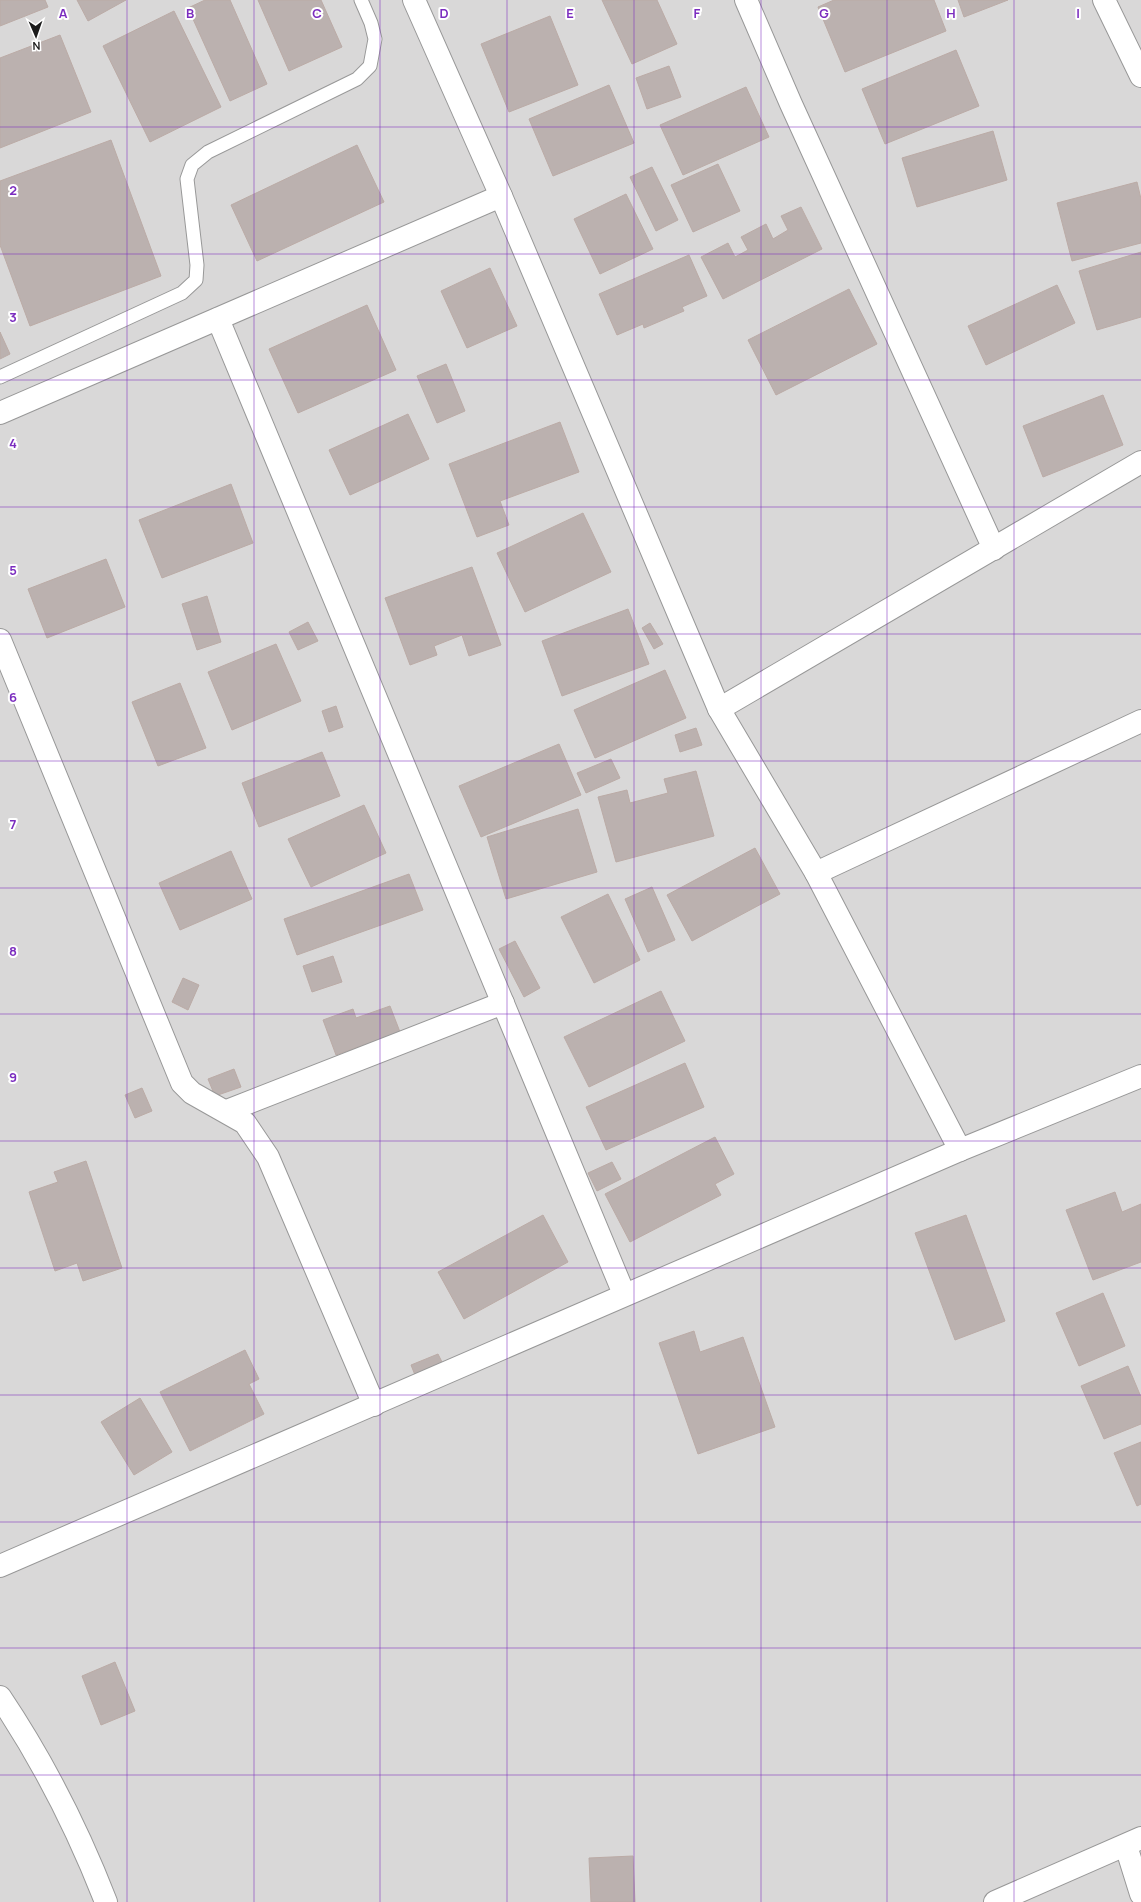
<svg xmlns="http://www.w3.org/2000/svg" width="1141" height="1902" font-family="Manrope,sans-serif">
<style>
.residential{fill:#d9d8d8}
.building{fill:#bbb1af;stroke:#bbaba6}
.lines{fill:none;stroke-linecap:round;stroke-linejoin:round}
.service-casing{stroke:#989898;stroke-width:15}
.minor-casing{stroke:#989898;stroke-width:24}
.service{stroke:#fff;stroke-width:13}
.minor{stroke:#fff;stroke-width:22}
.grid{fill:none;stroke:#7b2cbf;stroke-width:1;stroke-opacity:0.55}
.grid-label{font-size:13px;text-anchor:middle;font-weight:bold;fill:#7b2cbf;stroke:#fff;stroke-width:4;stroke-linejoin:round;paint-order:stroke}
</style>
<rect width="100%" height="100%" fill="#ebe6e2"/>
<rect class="residential" x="0" y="0" width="1141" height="1902"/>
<g class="building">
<path d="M0,0H45L48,7L0,26Z"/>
<path d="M77,0H126L88,21Z"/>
<path d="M205,0H230L267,84L230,101L188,8Z"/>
<path d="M258,0H321L342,47L289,71Z"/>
<path d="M602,0H657L677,44L632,64Z"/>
<path d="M834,0H934L946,31L845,72L818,7Z"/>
<path d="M958,0H1008L964,17Z"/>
<path d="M174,11L221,107L150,142L103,46Z"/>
<path d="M550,16L578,85L509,112L481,44Z"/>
<path d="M60,35L91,112L0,148V58Z"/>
<path d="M956,50L979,106L885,144L862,89Z"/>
<path d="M669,66L681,97L647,109L636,78Z"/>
<path d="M609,85L634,143L553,176L529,119Z"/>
<path d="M746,87L769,137L683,175L660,125Z"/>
<path d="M993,131L1007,180L917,207L902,158Z"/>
<path d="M111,140L161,276L30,326L0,245V181Z"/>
<path d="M357,145L384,202L257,261L231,205Z"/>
<path d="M718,164L740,211L693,232L671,185Z"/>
<path d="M652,167L678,220L656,231L630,177Z"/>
<path d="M1137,182L1141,199V243L1072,261L1057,203Z"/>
<path d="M626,194L653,249L600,274L574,219Z"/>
<path d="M801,207L822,249L723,299L701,257L728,243L735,257L748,250L741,237L766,224L773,239L788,230L781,216Z"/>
<path d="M1141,252V317L1097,330L1079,271Z"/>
<path d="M689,255L707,296L682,307L684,311L644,328L643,324L617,335L599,294Z"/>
<path d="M490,268L517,326L467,348L441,291Z"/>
<path d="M1057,285L1075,323L986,365L968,326Z"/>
<path d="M849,289L877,344L776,395L748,340Z"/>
<path d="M367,305L396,370L298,413L269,349Z"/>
<path d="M0,332L10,354L0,359Z"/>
<path d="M446,364L465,411L437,423L417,376Z"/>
<path d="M1103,395L1123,445L1043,477L1023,426Z"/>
<path d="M408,414L429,459L350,495L329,450Z"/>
<path d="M560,422L579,472L500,501L509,525L477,537L449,464Z"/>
<path d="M231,484L253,543L162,578L139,520Z"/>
<path d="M583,513L611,572L525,612L497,553Z"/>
<path d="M106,559L125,607L47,638L28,589Z"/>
<path d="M472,567L501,645L469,656L462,635L434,646L437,655L410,665L385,598Z"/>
<path d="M207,596L221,642L197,650L182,604Z"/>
<path d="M628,609L649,664L562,696L542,641Z"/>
<path d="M308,622L318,641L298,650L289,632Z"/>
<path d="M650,623L663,644L654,649L642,628Z"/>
<path d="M276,644L301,701L232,730L208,672Z"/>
<path d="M665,670L686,718L595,758L574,710Z"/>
<path d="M180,683L206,748L158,766L132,702Z"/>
<path d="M336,706L343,727L329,732L322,711Z"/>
<path d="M696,728L702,745L680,752L675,735Z"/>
<path d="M559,744L581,795L481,837L459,786Z"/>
<path d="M322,752L340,796L259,827L242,783Z"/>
<path d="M611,759L620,778L586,793L577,773Z"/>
<path d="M696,771L714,836L616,862L598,797L627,790L630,803L668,793L664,779Z"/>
<path d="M364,805L386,853L311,887L288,839Z"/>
<path d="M578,809L597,872L506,899L487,837Z"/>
<path d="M755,848L780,894L692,941L667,895Z"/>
<path d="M231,851L252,899L180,930L159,883Z"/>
<path d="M409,874L423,910L297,955L284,919Z"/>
<path d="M652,887L675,940L648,952L625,899Z"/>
<path d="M608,894L640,960L594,983L561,917Z"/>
<path d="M515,941L540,988L524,997L499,949Z"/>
<path d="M333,956L342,982L312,992L303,966Z"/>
<path d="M183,978L199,985L188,1010L172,1002Z"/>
<path d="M661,991L685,1041L589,1087L564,1037Z"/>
<path d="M390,1006L400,1032L336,1055L323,1020L353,1009L356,1018Z"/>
<path d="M685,1063L704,1107L606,1150L586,1107Z"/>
<path d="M234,1069L241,1087L215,1096L208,1079Z"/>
<path d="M142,1088L152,1111L135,1118L125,1095Z"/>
<path d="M715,1137L734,1174L715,1184L721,1195L630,1242L605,1194Z"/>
<path d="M86,1161L122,1268L83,1281L77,1263L55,1271L29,1192L58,1182L54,1172Z"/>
<path d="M612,1162L621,1179L597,1191L588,1173Z"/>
<path d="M1115,1192L1122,1212L1141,1204V1262L1093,1280L1066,1210Z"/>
<path d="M543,1215L568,1262L464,1319L438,1272Z"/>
<path d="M966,1215L1005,1321L955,1340L915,1233Z"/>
<path d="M1103,1293L1125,1346L1079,1366L1056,1313Z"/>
<path d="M694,1331L700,1352L743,1337L775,1427L698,1454L659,1343Z"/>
<path d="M245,1350L259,1379L249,1384L264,1414L190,1451L160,1392Z"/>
<path d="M438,1354L443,1364L415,1375L411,1365Z"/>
<path d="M1128,1366L1141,1397V1424L1104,1439L1081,1386Z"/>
<path d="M140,1398L172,1452L134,1475L101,1422Z"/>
<path d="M1141,1442V1504L1137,1506L1114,1453Z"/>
<path d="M115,1662L135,1711L101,1725L82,1676Z"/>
<path d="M633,1856L635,1902H591L589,1858Z"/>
</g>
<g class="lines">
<g class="service-casing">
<path id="service" d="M0,377L182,293L196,280L197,265L187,179L192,165L208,152L357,79L370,66L375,39L371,23L361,0"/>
</g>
<g class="minor-casing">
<g id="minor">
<path d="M414,0L501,196L719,709L816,873L960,1150"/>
<path d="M746,0L791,104L994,549"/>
<path d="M1104,0L1141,76"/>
<path d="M218,319L624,1294"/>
<path d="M0,413L501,196"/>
<path d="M0,640L182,1083L192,1093L245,1123L268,1157L374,1405"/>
<path d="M719,709L1141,462"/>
<path d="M816,873L1141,721"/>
<path d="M227,1111L503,1003"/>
<path d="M0,1566L960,1150L1141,1076"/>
<path d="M0,1697C43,1761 78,1830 106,1902"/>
<path d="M1126,1846L1141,1894"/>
<path d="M995,1902L1141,1838"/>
</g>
</g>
<use href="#service" class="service"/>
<use href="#minor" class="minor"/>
</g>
<path class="grid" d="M127,0V1902M254,0V1902M380,0V1902M507,0V1902M634,0V1902M761,0V1902M887,0V1902M1014,0V1902M0,127H1141M0,254H1141M0,380H1141M0,507H1141M0,634H1141M0,761H1141M0,888H1141M0,1014H1141M0,1141H1141M0,1268H1141M0,1395H1141M0,1522H1141M0,1648H1141M0,1775H1141"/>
<g class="grid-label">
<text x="63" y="18">A</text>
<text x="190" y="18">B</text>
<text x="317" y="18">C</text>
<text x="444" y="18">D</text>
<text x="570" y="18">E</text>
<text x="697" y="18">F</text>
<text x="824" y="18">G</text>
<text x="951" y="18">H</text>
<text x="1078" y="18">I</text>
<text x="13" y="195">2</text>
<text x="13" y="322">3</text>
<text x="13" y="448">4</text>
<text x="13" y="575">5</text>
<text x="13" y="702">6</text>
<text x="13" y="829">7</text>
<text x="13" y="956">8</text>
<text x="13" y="1082">9</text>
</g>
<g transform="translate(36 36) rotate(178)" stroke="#ffffff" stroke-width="3" paint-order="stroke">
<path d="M0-3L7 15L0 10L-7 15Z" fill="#1b1b1b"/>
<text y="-6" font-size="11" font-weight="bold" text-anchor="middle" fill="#1b1b1b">N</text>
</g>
</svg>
